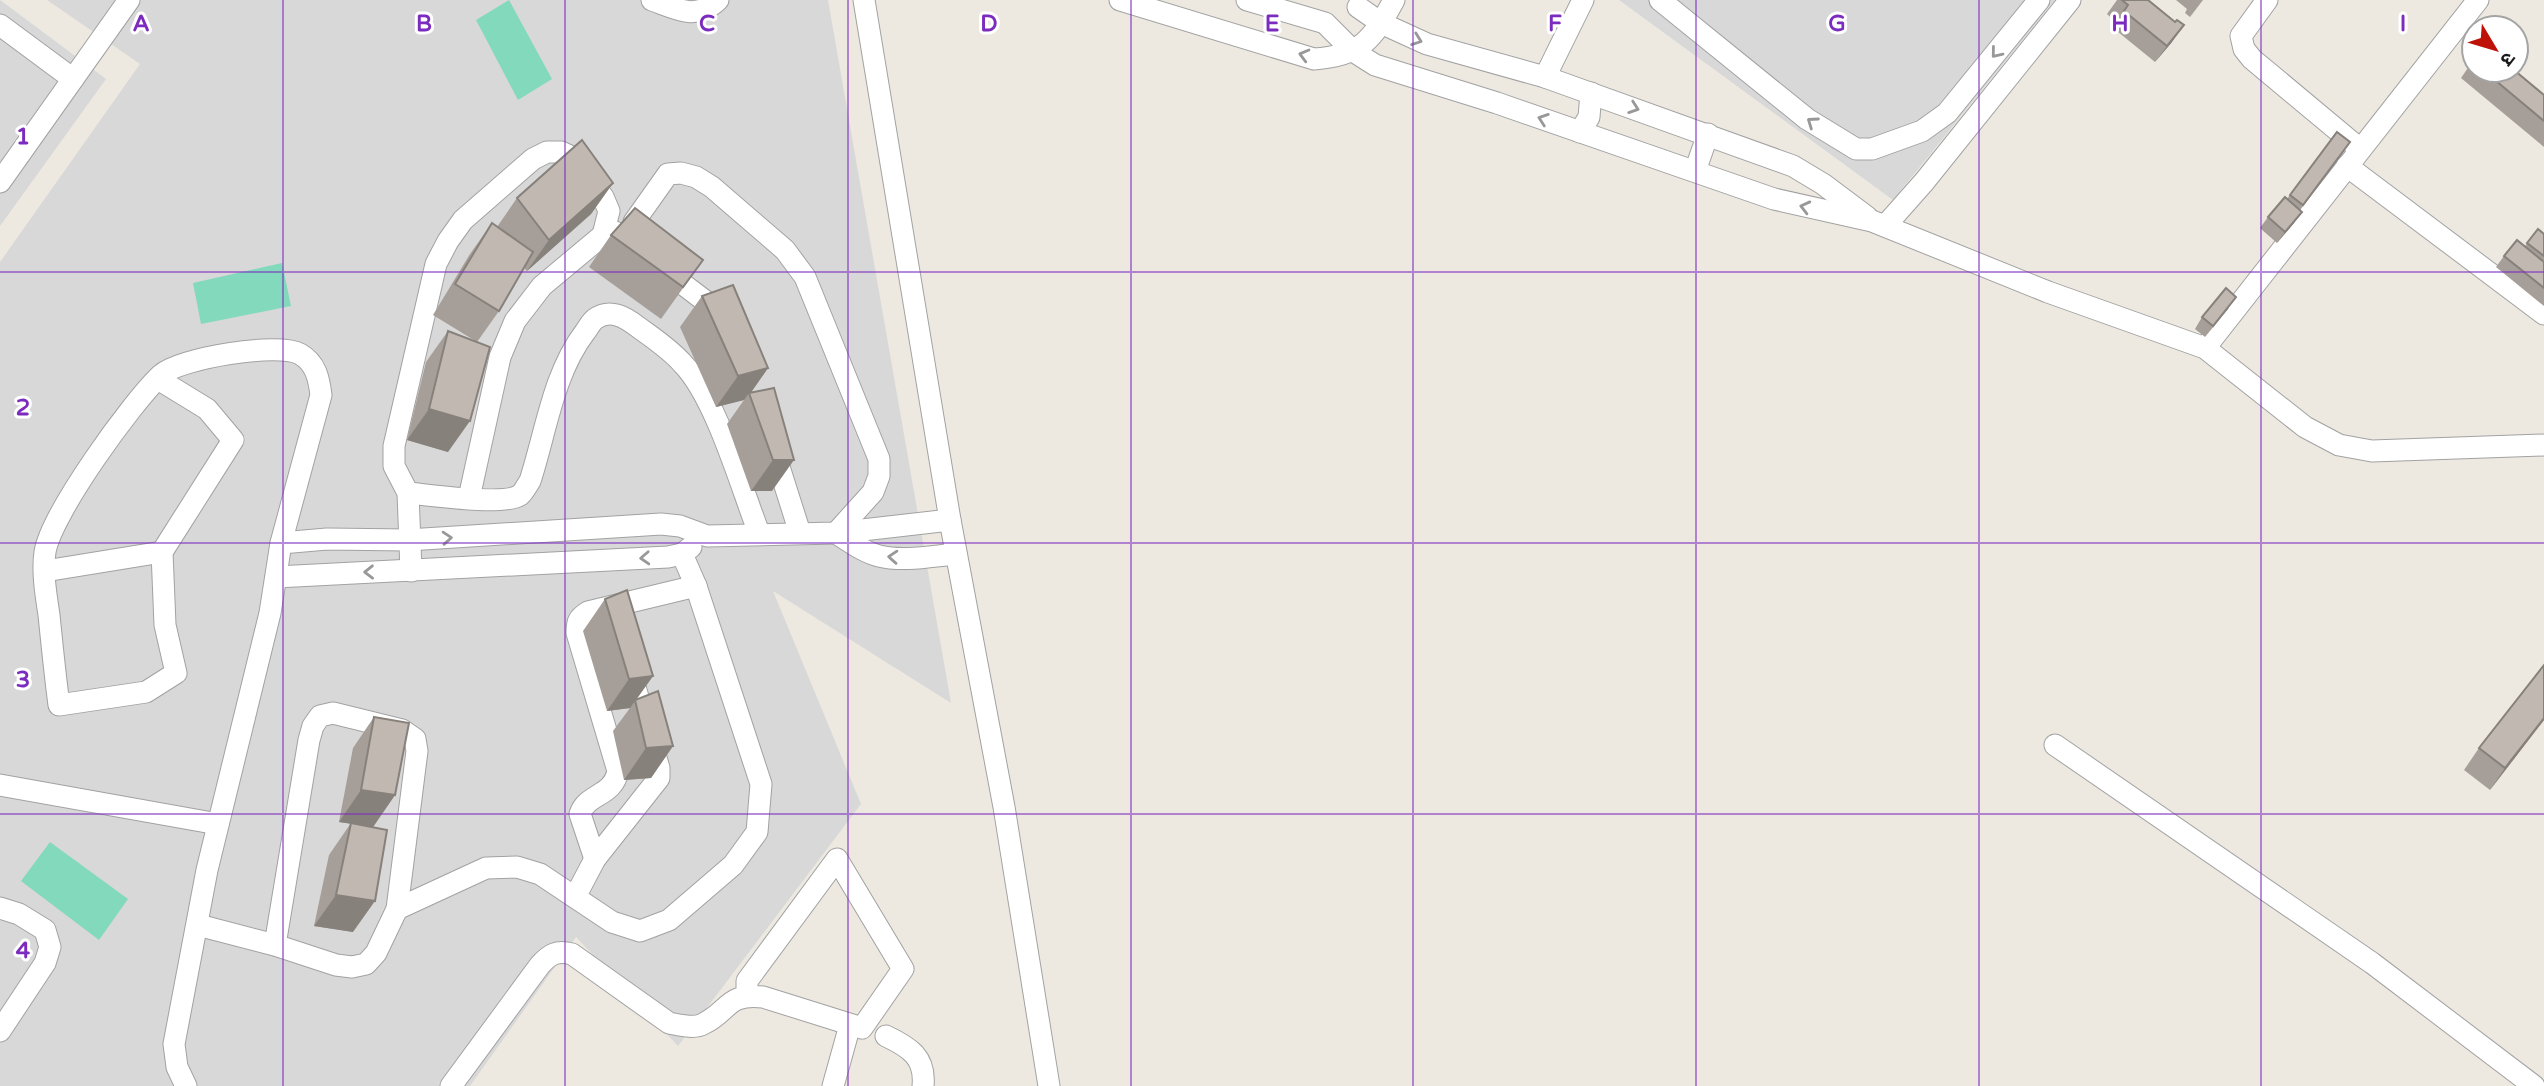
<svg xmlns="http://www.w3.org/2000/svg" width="2544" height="1086" font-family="'Varela Round','Noto Sans Devanagari',sans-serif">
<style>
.residential{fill:#d9d8d8}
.pitch{fill:#82d9bc}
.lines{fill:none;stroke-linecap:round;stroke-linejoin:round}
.minor-casing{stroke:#a2a2a2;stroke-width:23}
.minor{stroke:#fff;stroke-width:21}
.wall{fill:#a69e98}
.shaded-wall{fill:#87817c}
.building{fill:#c1b8b1;stroke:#87817c;stroke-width:2}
.oneway{stroke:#989898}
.grid{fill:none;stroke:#7b2cbf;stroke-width:2;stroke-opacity:0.55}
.grid-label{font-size:23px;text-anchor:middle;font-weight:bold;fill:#7b2cbf;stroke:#fff;stroke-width:6;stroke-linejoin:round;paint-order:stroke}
</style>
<rect width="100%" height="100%" fill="#ede9e1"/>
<g class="residential">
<path d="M0,0L106,79L0,226Z"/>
<path d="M47,0H828L951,703L773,591L861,804L678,1046L576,937L470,1086H0V262L140,64Z"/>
<path d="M1619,0H2055L1893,200Z"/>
</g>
<g class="pitch">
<path d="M509,0L552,79L518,100L476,20Z"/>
<path d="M282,263L291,306L201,324L193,283Z"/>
<path d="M50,842L128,899L99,940L21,881Z"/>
</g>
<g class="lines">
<g class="minor-casing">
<g id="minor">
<path d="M652,0C677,9 696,21 718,0"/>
<path d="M864,0L950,520L1004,807L1049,1086"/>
<path d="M1120,0L1314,59C1361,56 1373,39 1394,0"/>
<path d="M1247,0L1325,23L1353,51L1375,65L1497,103L1774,199L1872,221L2048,292L2205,348L2305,427L2339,445L2372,451L2544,445"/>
<path d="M1660,0L1807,119L1856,149H1872L1922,131L1947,113L2039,0"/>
<path d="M2267,0L2241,36L2244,49L2252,59L2360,149"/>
<path d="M1358,7L1381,23L1427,44L1545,77L1793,166L1823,184L1867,217"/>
<path d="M0,25L73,79"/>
<path d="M1545,77L1583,0"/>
<path d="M1580,132L1589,117L1591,93"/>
<path d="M2347,166L2544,314"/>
<path d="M1695,171L1708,134"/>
<path d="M0,182L129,0"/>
<path d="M1885,226L1924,182L2070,0"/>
<path d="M632,237L634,222L668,174L681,173L696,177L712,187L785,250L805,277L879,459V476L873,492L836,533"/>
<path d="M663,269L713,307L722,317"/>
<path d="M2205,348L2478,0"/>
<path d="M158,379L207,409L233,440L162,552L165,625L176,673L146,692L59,705C55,675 52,645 49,615C46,595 42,572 45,552C51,514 132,402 161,375C180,358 278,342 300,354C316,363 319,379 321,395L281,543L270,613L207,870L174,1044L177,1067L186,1086"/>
<path d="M774,451L800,533"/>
<path d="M408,493C430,495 504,506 520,495C524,492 527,485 530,481C546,432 553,374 585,332C588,328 591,322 595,319C610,308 625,317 638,327C653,338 670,349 683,364C716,398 741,487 759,533"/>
<path d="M469,498L500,357L515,321L542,286L603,235L615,232"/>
<path d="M836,533C849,541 863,552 879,556C904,562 932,556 956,554"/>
<path d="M281,543L327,539L408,540L661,524L680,526L707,536L836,533L950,520"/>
<path d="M45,571L162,552"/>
<path d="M411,571L408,493L394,466V446L436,264L448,241L463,220L533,159L547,152H561L574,158L603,197L609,211L603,235"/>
<path d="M276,577L668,557L682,554L691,547"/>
<path d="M2055,745L2372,963L2534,1086"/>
<path d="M0,785L218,824"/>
<path d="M595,859L580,814C587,793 613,797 618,771L577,633C577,622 578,618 588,612L696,586"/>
<path d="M575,897L595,859L659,778V768L630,670"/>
<path d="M0,908L19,914L45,930L50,947L45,963L0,1031"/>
<path d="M198,925L275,945L336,965L352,967L366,964L376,953L397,909L486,868L517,867L540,874L612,922L640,931L669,920L733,865L757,832L761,784L696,586L682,554"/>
<path d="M275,945L309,740L313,726L320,716L333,713L402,730L415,739L417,751L397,909"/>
<path d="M886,1036C909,1047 926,1057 923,1086"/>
<path d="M451,1086L540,965C550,954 557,950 572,954L669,1023C680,1025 694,1029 703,1024C730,1011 726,993 763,997L862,1028L903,969L837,859L747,981V995"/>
<path d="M833,1086L850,1025"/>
</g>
</g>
<use href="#minor" class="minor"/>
</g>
<g class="wall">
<path d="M2117,0H2148L2172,42L2155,62L2112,27L2116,22L2107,14Z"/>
<path d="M2176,0H2203L2190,17L2185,13L2187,9Z"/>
<path d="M2474,59V70H2514L2544,95V147L2461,78Z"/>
<path d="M2337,132L2350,142L2300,210L2294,223L2277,243L2260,228L2268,217L2287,199Z"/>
<path d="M613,183L591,214L527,271L524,268L499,311L477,342L448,452L407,440L426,362L448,331L477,342L433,315L470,254L492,223L497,227L517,198Z"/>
<path d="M2538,229L2544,234V306L2496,267L2504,256L2525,246Z"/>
<path d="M611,235L703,260L661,319L589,267Z"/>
<path d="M702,296L768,368L751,392L774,388L772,491H751L727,424L744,400L716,407L680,327Z"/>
<path d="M2229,308L2205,337L2195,329L2202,317Z"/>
<path d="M605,599L653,676L636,700L673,746L651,778L624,780L613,731L630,708L607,711L583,631Z"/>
<path d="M374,717L395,795L373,827L339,822L353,748Z"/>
<path d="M2544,720L2490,790L2464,770L2479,748Z"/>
<path d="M351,823L353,932L314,926L329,855Z"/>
</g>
<g class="shaded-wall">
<path d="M2184,25L2172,42L2155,62L2167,46Z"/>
<path d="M613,183L591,214L527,271L549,240Z"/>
<path d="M2302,212L2294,223L2277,243L2285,232Z"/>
<path d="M768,368L750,394L749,393L744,400L716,407L738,376Z"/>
<path d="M429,409L470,421L448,452L407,440Z"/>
<path d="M773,460H794L772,491H751Z"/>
<path d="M653,676L630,708L607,711L629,679Z"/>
<path d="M2544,718V720L2490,790L2505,768Z"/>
<path d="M673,746L651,778L624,780L646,748Z"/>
<path d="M361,790L395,795L373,827L339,822Z"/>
<path d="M336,895L375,901L353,932L314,926Z"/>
</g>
<g class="building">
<path d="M2122,0H2148L2175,22L2177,20L2184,25L2167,46L2124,11L2128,5Z"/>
<path d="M2483,70H2514L2544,95V121Z"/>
<path d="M2337,132L2350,142L2303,205L2290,195Z"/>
<path d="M582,140L613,183L549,240L517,198Z"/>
<path d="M2285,197L2302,212L2285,232L2268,217Z"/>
<path d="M635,208L703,260L683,287L611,235Z"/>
<path d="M492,223L533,252L499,311L455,284Z"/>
<path d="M2538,229L2544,234V256L2527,243Z"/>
<path d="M2517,240L2544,262V288L2504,256Z"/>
<path d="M733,285L768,368L738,376L702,296Z"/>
<path d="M2226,288L2236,297L2213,326L2202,317Z"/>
<path d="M448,331L490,347L470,421L429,409Z"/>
<path d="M774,388L794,460H773L749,393Z"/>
<path d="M627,590L653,676L629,679L605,599Z"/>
<path d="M2544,665V718L2505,768L2479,748Z"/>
<path d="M658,691L673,746L646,748L635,700Z"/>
<path d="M374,717L409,723L395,795L361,790Z"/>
<path d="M351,823L387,830L375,901L336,895Z"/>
</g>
<defs><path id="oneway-chevron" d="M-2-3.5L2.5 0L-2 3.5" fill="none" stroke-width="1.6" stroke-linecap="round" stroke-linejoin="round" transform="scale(1.75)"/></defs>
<g class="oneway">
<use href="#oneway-chevron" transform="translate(1417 40) rotate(20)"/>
<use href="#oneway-chevron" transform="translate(1996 53) rotate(129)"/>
<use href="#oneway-chevron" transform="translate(1304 55) rotate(-165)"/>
<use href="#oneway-chevron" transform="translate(1634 108) rotate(19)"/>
<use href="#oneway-chevron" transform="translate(1543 119) rotate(-161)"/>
<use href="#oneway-chevron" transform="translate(1812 122) rotate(-145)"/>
<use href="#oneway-chevron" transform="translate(1805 207) rotate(-166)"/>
<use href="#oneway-chevron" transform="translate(447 538) rotate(-4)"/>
<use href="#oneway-chevron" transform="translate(893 557) rotate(-176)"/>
<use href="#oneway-chevron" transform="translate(645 558) rotate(177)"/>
<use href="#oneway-chevron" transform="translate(369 572) rotate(179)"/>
</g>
<path class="grid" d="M283,0V1086M565,0V1086M848,0V1086M1131,0V1086M1413,0V1086M1696,0V1086M1979,0V1086M2261,0V1086M0,272H2544M0,543H2544M0,814H2544"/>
<g class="grid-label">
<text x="141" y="31">A</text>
<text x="424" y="31">B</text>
<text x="707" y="31">C</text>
<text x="989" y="31">D</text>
<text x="1272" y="31">E</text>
<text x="1555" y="31">F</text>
<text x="1837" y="31">G</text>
<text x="2120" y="31">H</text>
<text x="2403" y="31">I</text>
<text x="23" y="144">1</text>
<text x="23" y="415">2</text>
<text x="23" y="687">3</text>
<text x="23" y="958">4</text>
</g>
<g transform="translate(2495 49) rotate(128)"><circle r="33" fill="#ffffff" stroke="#a4a4a4" stroke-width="2"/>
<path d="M0-5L12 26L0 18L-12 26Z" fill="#be1209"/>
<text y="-10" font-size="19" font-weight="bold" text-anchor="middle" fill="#1b1b1b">उ</text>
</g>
</svg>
